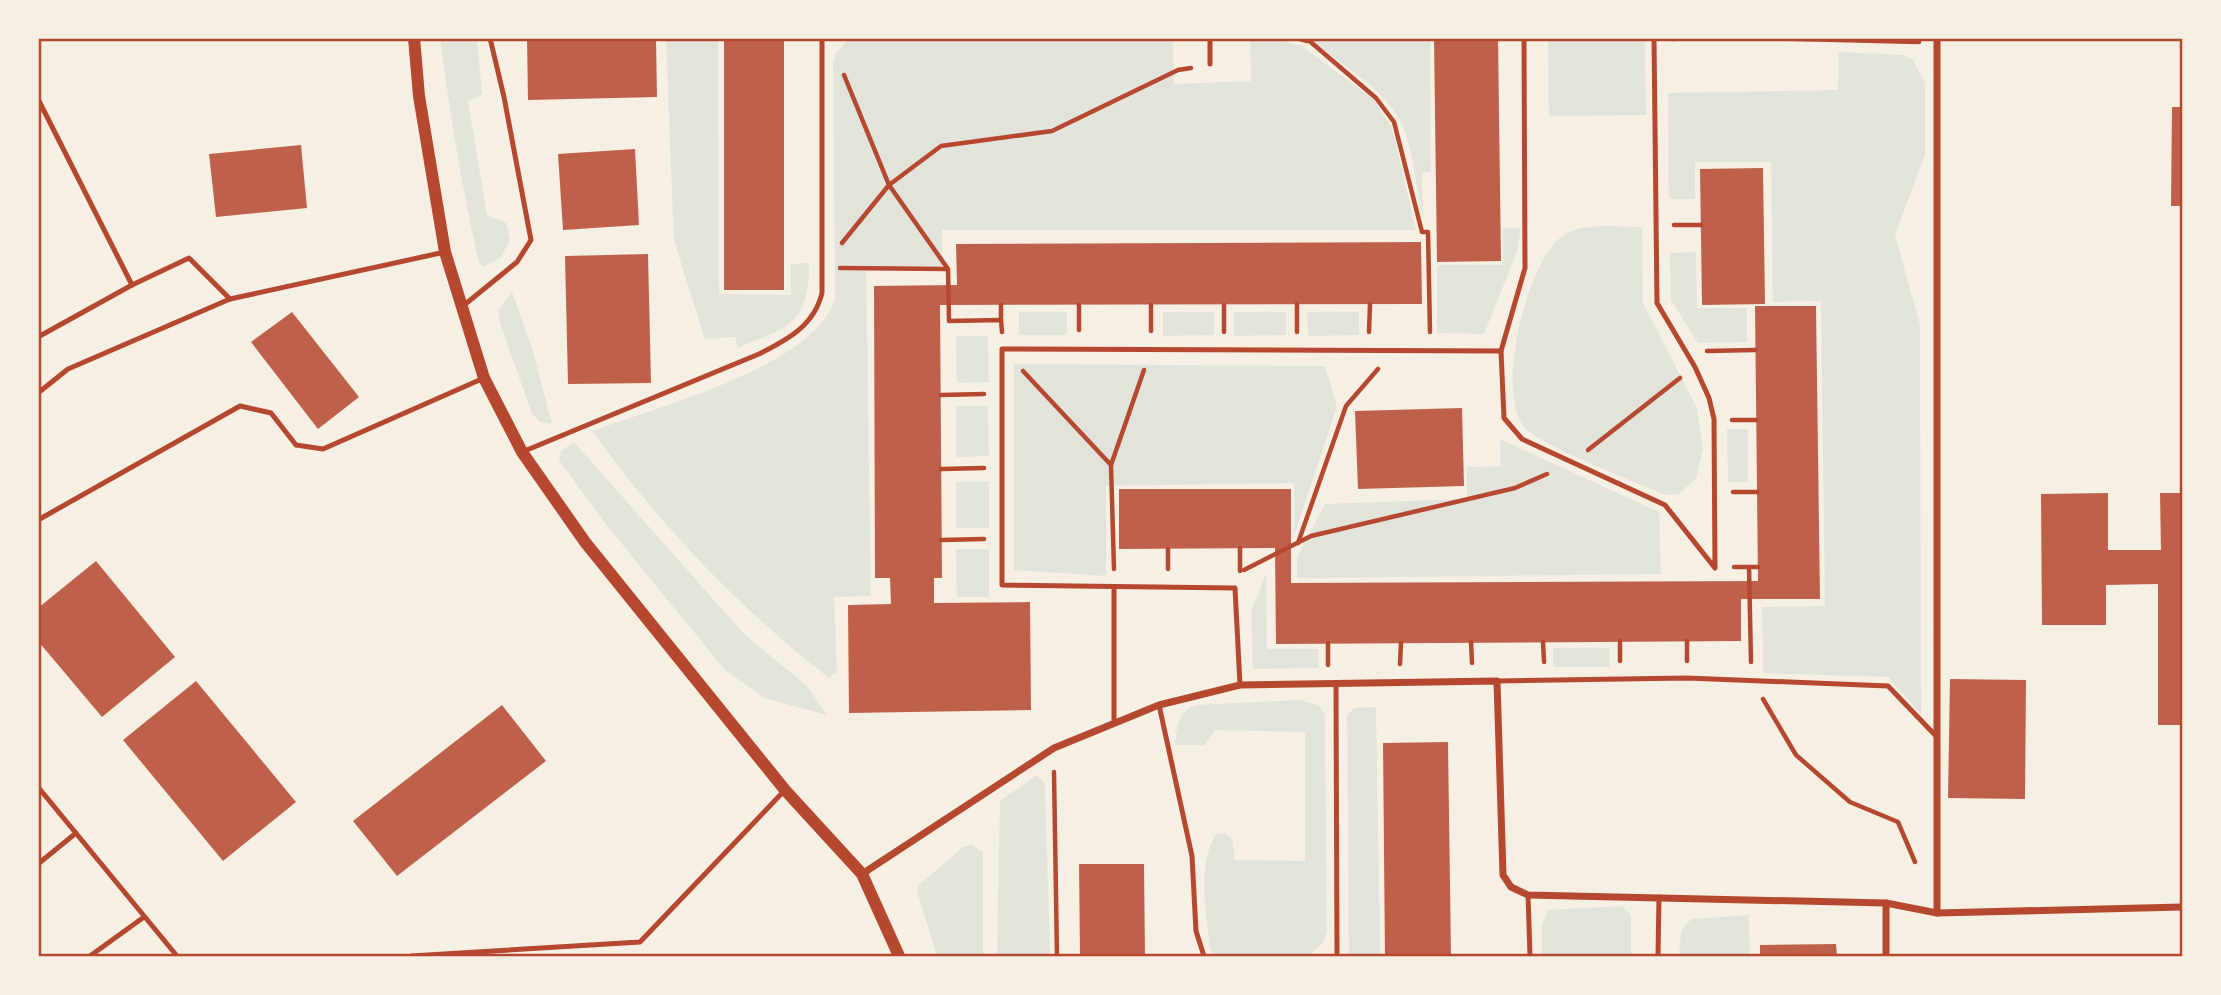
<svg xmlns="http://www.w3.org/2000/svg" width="2221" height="995" font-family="'Noto Sans',sans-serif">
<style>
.green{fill:#e2e4dc}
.building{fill:#bf614a}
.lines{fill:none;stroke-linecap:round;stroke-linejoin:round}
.path{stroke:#b5482f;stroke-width:4.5}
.service{stroke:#b5482f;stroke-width:5}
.minor{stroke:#b5482f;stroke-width:7}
.tertiary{stroke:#b5482f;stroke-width:12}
.neatline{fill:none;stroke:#b5482f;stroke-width:2.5}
</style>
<rect width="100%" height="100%" fill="#f6efe4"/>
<g class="green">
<path d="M440,39H477L482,94L468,102L487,215L506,223L510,240L501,257L484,267L479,263C462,188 450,114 440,39Z"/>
<path d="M666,39H718L719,294L791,295V264L809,263C809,325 789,327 737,348L736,337L705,339L674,241Z"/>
<path d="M849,39H1173L1174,84L1251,81L1250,39H1275L1302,46L1374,100L1392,128L1416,230H942L943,269H866L871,596L834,597L837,672L829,678C738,607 660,525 592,431C656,407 814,367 835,299L833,64L836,53Z"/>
<path d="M1311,39H1430L1431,172L1422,173L1423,219C1417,191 1414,161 1406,134C1392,92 1342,66 1311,39Z"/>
<path d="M1548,39H1645L1646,115L1549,116Z"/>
<path d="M1839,52L1904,55L1913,60L1925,82V155L1895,235L1920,325L1921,714L1888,677L1763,673L1762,607L1825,606L1821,301L1773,302L1771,162H1695V199H1669L1668,93L1838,90Z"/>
<path d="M1642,227L1643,303L1697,408L1703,449L1696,479L1678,494L1665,495C1637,483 1542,446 1525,428C1494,394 1527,258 1564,235C1585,222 1618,227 1642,227Z"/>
<path d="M1503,228H1521L1517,252L1484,334L1437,333V265H1503Z"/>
<path d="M1696,252L1697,308H1747V342L1698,343L1671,300L1670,253Z"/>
<path d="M512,292L533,351L552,424L540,422L532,414L500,323L498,310Z"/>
<rect x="1019" y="312" width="48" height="23"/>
<path d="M1163,312H1214V335L1163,336Z"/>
<path d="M1234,312H1286V335L1234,336Z"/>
<path d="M1307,312H1359V335L1308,336Z"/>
<path d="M956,336H988L989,382L957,383Z"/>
<path d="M1014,364L1325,366L1337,406L1294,536V483L1106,486V576L1014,570Z"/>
<path d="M956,406H988L989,456L956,457Z"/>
<path d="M1727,429H1748V482H1728Z"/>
<path d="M1500,439L1659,512L1661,574L1297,578V557L1325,504L1467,499V467L1501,466Z"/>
<path d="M574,442L744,634L807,686L827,715L764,698L725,670L608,527L559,460L561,451Z"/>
<path d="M989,481V528H956V482Z"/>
<path d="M956,549H989V597H957Z"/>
<path d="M1266,574L1267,649H1318L1319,668L1253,669L1251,612Z"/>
<path d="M1553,648H1609L1610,667H1553Z"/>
<path d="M1300,700L1318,705L1325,714L1327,932L1323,943L1309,955L1215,954L1210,950C1207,913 1196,866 1216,834L1225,833L1232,839L1235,860L1305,861V732L1215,730L1205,745H1175C1177,729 1177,711 1196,705Z"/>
<path d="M1376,707L1380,956H1349L1347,715L1354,708Z"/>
<path d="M1037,775L1045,784L1050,956H997L1000,801Z"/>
<path d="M971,845L983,852V956H937L917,891L919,885L963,847Z"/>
<path d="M1622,906L1631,915V956H1542V925L1548,910Z"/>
<path d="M1749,915L1750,956H1679L1681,931L1691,919Z"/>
</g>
<g class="building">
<path d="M527,38H656L657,97L528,100Z"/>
<rect x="724" y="38" width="60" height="252"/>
<path d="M1434,38H1498L1501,261L1437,262Z"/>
<path d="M2172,107H2182V206H2171Z"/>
<path d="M301,145L307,208L216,217L209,154Z"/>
<path d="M635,149L639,225L563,230L558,154Z"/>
<path d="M1763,168L1765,304L1702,305L1700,169Z"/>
<path d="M1421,242L1422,304L940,305L942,578H934V603L1030,602L1031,710L849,713L848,605L891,604L890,578H875L874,286L957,285L956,244Z"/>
<path d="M648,254L651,383L568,384L565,256Z"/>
<path d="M1755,306H1816L1820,599H1741V641L1276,644L1275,548L1119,549V489H1291V583L1758,581Z"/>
<path d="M292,312L359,397L318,429L251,342Z"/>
<path d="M1462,408L1464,486L1358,489L1355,411Z"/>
<path d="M2108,493V550H2161L2160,493H2182V725H2158V584L2106,585V625H2042L2041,494Z"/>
<path d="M96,561L175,657L102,717L38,641V608Z"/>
<path d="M1950,679L2026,680L2025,799L1948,798Z"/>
<path d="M196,681L296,802L223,861L123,740Z"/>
<path d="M502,705L546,761L397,876L353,821Z"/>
<path d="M1448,742L1451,956H1385L1383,743Z"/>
<path d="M1079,864H1144L1145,956H1080Z"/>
<path d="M1836,944L1837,956H1760V945Z"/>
</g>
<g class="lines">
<g class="path">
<path d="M1297,38L1307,41"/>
<path d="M1306,38L1376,98L1394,122L1422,232H1428L1430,332"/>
<path d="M1760,38L1919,42"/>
<path d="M1673,39L1689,38"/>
<path d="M844,75L889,185L948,269L949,321L1001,320L1002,332"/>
<path d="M1674,225H1701"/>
<path d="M842,243L889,185L941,146L1052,131L1178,70L1191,68"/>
<path d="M840,268L947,269"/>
<path d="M1001,320V305"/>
<path d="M1079,330V305"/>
<path d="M1151,331V305"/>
<path d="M1224,332V305"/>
<path d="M1297,332V304"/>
<path d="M1369,332L1370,304"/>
<path d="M1707,351L1755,350"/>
<path d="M1023,371L1111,465L1114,569"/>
<path d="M941,395L984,394"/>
<path d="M1732,420H1756"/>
<path d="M1588,450L1680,378"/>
<path d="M1111,465L1144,370"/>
<path d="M941,469L984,468"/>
<path d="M1733,492H1757"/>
<path d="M941,540L984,539"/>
<path d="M1298,543L1346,406L1378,369"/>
<path d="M1168,549V569"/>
<path d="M1734,567H1749L1751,662"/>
<path d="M1749,567H1758"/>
<path d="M1244,570L1311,536L1515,488L1547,474"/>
<path d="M1240,571V548"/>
<path d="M1620,641V661"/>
<path d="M1687,641V661"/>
<path d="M1471,642L1472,663"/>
<path d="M1543,642L1544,662"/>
<path d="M1328,643V665"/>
<path d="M1400,664L1401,643"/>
<path d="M1763,699L1796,755L1850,802L1898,822L1915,862"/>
<path d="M1054,772L1057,956"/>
</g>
<g class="service">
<path d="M1210,64V38"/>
<path d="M38,99L132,285"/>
<path d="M463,306L517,262L531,240L504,97L490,38"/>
<path d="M38,337L132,285L189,258L230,299"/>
<path d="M1501,351L1504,418L1522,439L1665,505L1715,568L1714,419L1709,398L1695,367L1657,303L1654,38"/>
<path d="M38,393L68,369L230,299L445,252"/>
<path d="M522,452L759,354C787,340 814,326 822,293V38"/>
<path d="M38,520L240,406L271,413L296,445L323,449L484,378"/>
<path d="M1497,681L1687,678L1888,686L1935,735"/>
<path d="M1336,683L1337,956"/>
<path d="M1240,685L1235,588L1002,585V349L1501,351L1525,268L1524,38"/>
<path d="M1159,705L1192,856L1196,931L1204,956"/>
<path d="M1114,721V588"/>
<path d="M38,787L177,956"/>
<path d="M38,864L76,833"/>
<path d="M1528,895L1530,956"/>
<path d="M90,956L144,917"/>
<path d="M411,956L640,942L785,790"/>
<path d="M1658,956L1659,897"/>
</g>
<g class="minor">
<path d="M862,874L1054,748L1159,705L1240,685L1497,681L1503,875L1511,887L1528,895L1886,903L1937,913L2182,907"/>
<path d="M1886,903V956"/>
<path d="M1937,913V38"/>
</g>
<path class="tertiary" d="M414,38L419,96L445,252L484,378L522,452L585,542L785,790L862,874L899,956"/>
</g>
<rect width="2221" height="995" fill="none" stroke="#f6efe4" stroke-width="80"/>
<rect x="40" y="40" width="2141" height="915" class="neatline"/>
</svg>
